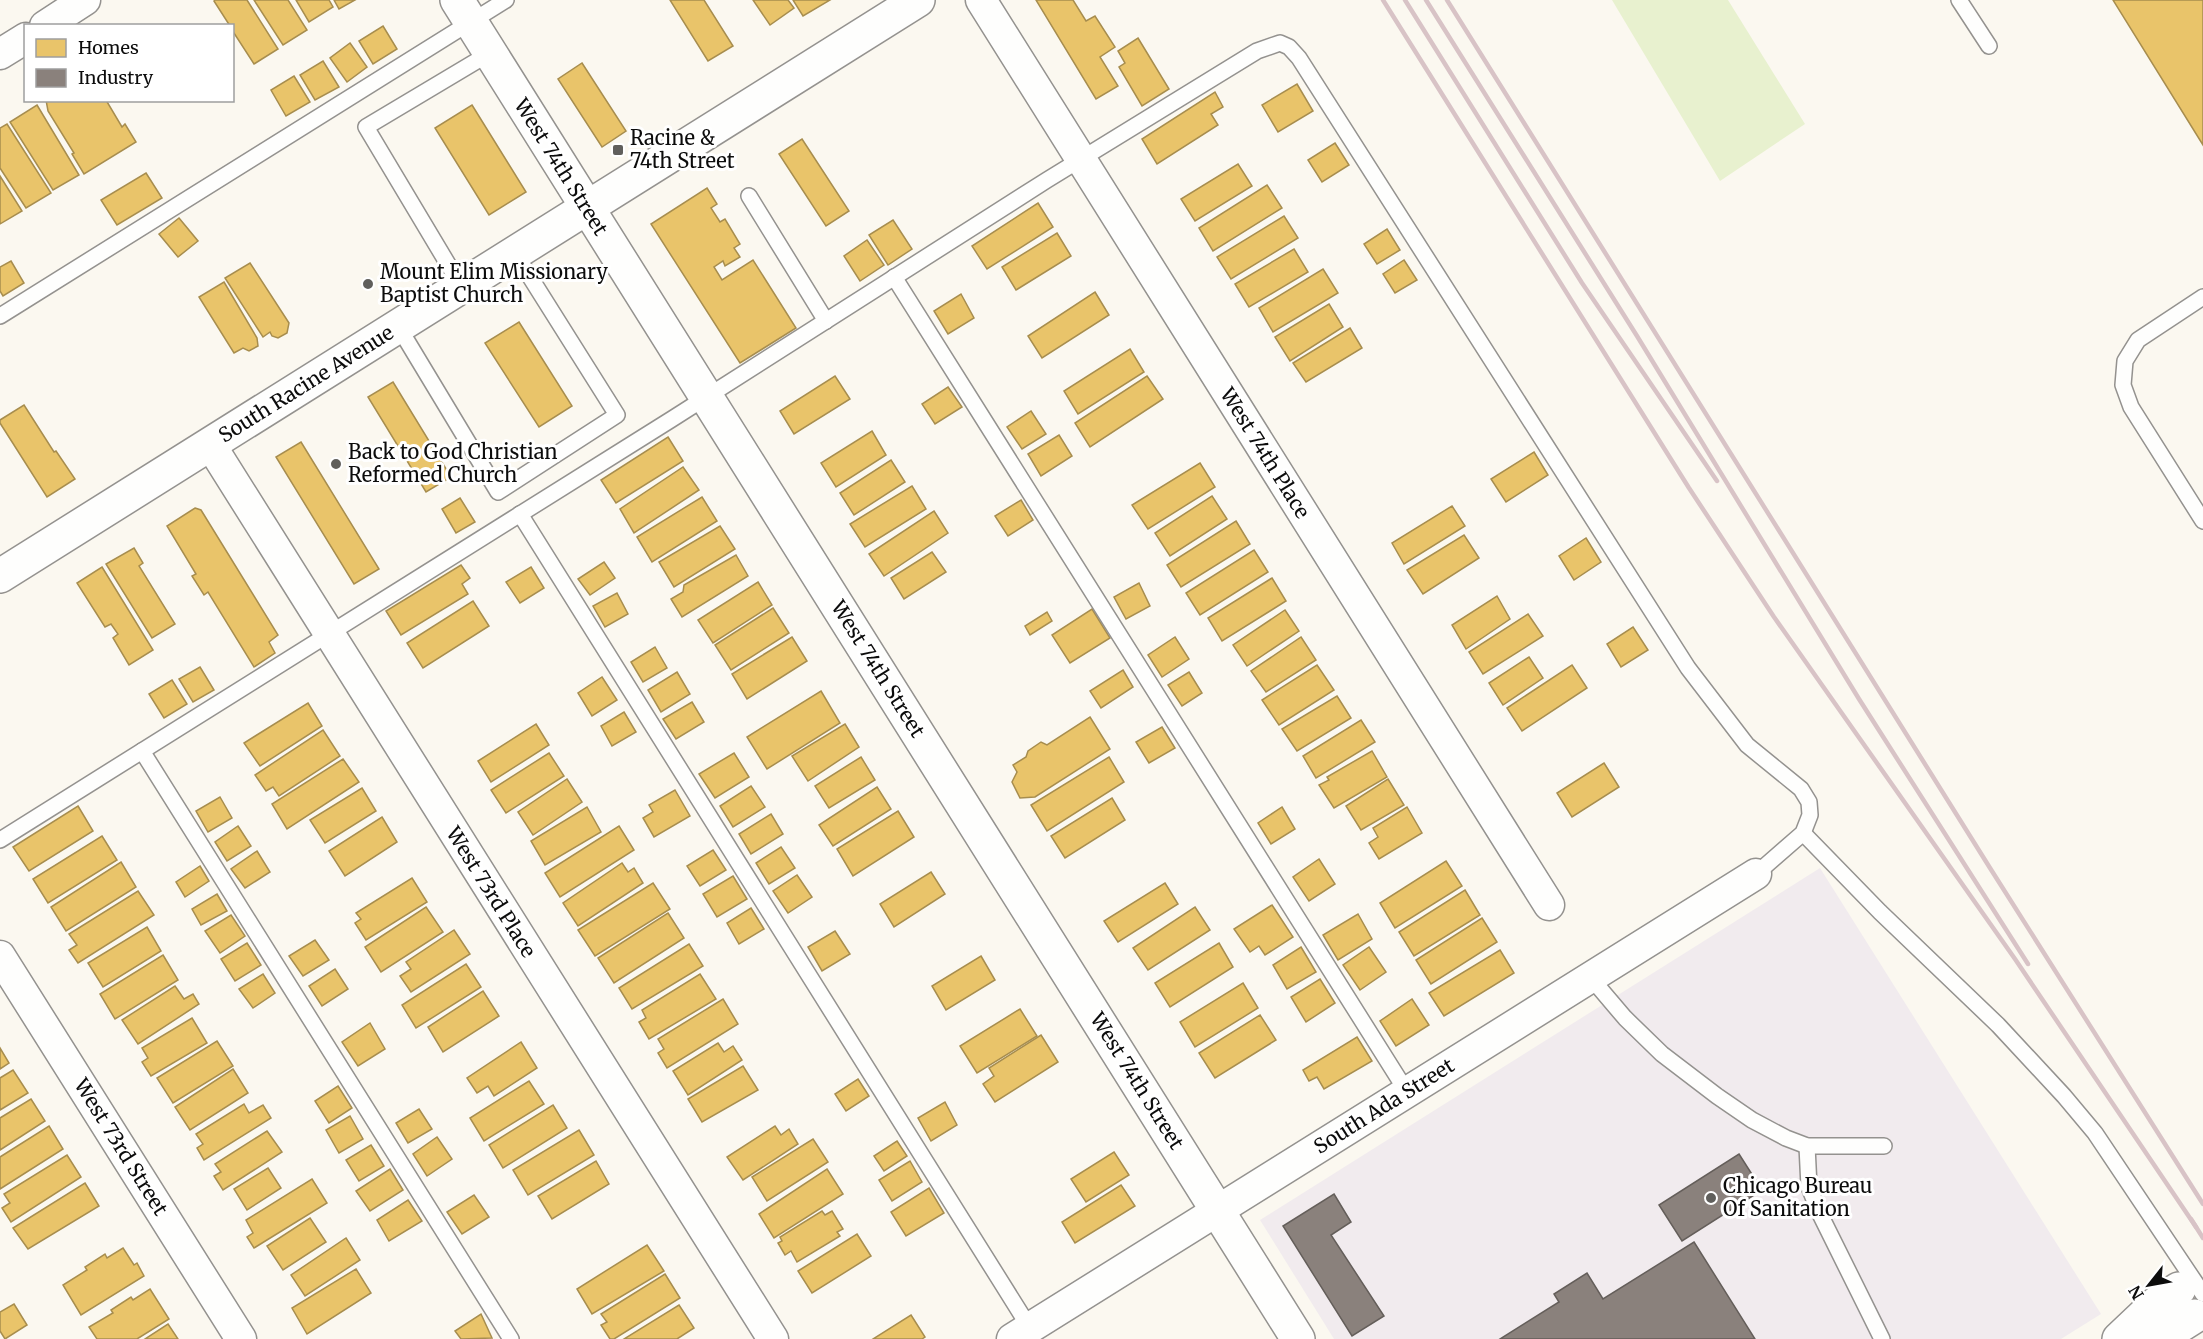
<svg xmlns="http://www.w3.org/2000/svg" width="2203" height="1339" font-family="Merriweather,serif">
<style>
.industrial{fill:#f1ebee}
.green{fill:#e8f1cf}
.homes{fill:#e9c46a;stroke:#a78d4e;stroke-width:1.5}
.industry{fill:#8a817c;stroke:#645e5a;stroke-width:1.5}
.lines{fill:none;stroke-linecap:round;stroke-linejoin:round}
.service-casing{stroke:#94928f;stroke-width:18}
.minor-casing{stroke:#94928f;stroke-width:33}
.tertiary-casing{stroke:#94928f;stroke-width:36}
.service{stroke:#fefefd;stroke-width:15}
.minor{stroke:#fefefd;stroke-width:30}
.tertiary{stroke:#fefefd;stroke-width:33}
.rail{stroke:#d8c3c6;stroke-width:4.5}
.poi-dot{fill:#605f5c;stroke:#fff;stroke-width:2}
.labels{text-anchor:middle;stroke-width:6;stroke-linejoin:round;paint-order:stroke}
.poi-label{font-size:20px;fill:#0c0c0c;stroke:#fff;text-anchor:start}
.street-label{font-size:20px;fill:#0c0c0c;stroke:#fff}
</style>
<rect width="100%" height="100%" fill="#fbf8f0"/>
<path class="industrial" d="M1820,868L2101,1314L2061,1339H1334L1260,1220Z"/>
<path class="green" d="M1612,0H1728L1805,124L1720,181Z"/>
<g class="homes">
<path d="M215,0H247L278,49L254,64L232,30V26H230L214,1Z"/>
<path d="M254,0H288L307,30L283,45Z"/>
<path d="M296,0H329L333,7L309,22Z"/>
<path d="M334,0H355L339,9Z"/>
<path d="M670,0H704L733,46L708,61Z"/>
<path d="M753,0H788L794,8L770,25Z"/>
<path d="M793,0H830L803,16Z"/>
<path d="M1036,0H1073L1086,21L1095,16L1115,47L1100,57L1118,86L1096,99Z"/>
<path d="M2113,0H2203V145Z"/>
<path d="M383,26L397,49L373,64L359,41Z"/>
<path d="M1138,38L1169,89L1142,106L1119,67L1125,63L1118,51Z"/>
<path d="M350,43L367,67L347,82L330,58Z"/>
<path d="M323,61L339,87L315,100L300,75Z"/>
<path d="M582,63L626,131L602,147L558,79Z"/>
<path d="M294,76L310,102L286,116L271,90Z"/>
<path d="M1297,84L1313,111L1278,132L1262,105Z"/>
<path d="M1215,92L1223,107L1211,114L1218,125L1157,164L1142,139Z"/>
<path d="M46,100H106L122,127L125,124L136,142L84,174L72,154L74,153L48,111Z"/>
<path d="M37,105L79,175L53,190L10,122Z"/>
<path d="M472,105L526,192L489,215L435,128Z"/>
<path d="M7,124L51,193L26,208L0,168V128Z"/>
<path d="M802,139L849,211L826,226L779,154Z"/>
<path d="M1335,143L1349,165L1322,182L1308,160Z"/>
<path d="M1238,164L1252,186L1195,221L1181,199Z"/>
<path d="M146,173L162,198L117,225L101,200Z"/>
<path d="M0,176L22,211L0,224Z"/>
<path d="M1267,185L1282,208L1213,251L1199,228Z"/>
<path d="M707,188L717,204L711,208L720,222L725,219L740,244L734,248L740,257L725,266L723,261L714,267L722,280L753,260L796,328L740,363L651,224Z"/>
<path d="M1038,203L1053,227L987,269L972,246Z"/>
<path d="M1284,216L1298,238L1231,279L1217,257Z"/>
<path d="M179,218L198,241L178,257L159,234Z"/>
<path d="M893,220L912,249L888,265L869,235Z"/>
<path d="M1387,229L1400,250L1377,264L1364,244Z"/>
<path d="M1057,233L1071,256L1016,290L1002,267Z"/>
<path d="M867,240L884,265L860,281L844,256Z"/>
<path d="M1294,249L1308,272L1249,307L1235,284Z"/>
<path d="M1404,260L1417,280L1395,293L1383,274Z"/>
<path d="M11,261L24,283L3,296L0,291V267Z"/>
<path d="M250,263L289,323L287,333L278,338L272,336L270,332L263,337L225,278Z"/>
<path d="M1323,269L1338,293L1273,332L1259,308Z"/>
<path d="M224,282L257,338L258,346L249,351L243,348L234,353L199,297Z"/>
<path d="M1095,292L1109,315L1042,358L1028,336Z"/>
<path d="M961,294L974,318L948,334L934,311Z"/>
<path d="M1329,304L1343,327L1290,361L1275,337Z"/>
<path d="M519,322L572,406L539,427L485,343Z"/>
<path d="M1350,328L1362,348L1306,382L1293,363Z"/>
<path d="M1130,349L1144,372L1078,414L1064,391Z"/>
<path d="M835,376L850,399L794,434L780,411Z"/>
<path d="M1147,376L1163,399L1090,447L1075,423Z"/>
<path d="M393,382L451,477L426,492L368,397Z"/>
<path d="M948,387L962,407L935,424L922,404Z"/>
<path d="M24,405L54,452L56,451L75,479L47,497L0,423V420Z"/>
<path d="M1031,411L1046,434L1022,449L1007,427Z"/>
<path d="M872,431L886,455L836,487L821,463Z"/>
<path d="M1059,435L1072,456L1041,476L1028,454Z"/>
<path d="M668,437L683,461L616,503L601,480Z"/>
<path d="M301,442L379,569L354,584L276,457Z"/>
<path d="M1534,452L1548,475L1506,502L1491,479Z"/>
<path d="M891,460L905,482L854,515L840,493Z"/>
<path d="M1200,463L1215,487L1148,529L1132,505Z"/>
<path d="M683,467L699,490L634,533L620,509Z"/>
<path d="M912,486L926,509L865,547L850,524Z"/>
<path d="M1212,496L1227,519L1170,556L1155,533Z"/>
<path d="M702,497L717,521L652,562L637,537Z"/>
<path d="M460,498L475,522L456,533L442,509Z"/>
<path d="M1021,500L1033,520L1008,536L995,516Z"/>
<path d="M1452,506L1465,526L1404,564L1392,543Z"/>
<path d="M195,508L201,510L278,635L269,642L275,653L254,667L208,592L204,595L192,576L196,574L167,526Z"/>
<path d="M934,511L948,533L884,576L869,554Z"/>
<path d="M1236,521L1250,544L1181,587L1167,565Z"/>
<path d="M720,526L735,549L674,587L659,562Z"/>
<path d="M1464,535L1479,558L1423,594L1407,570Z"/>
<path d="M1586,538L1601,562L1574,580L1559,556Z"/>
<path d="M134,548L143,563L139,566L175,624L152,638L106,564Z"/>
<path d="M1254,550L1268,572L1200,615L1186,593Z"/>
<path d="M932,552L946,572L904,599L891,578Z"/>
<path d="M736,555L748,576L682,617L671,599L683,592L684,585Z"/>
<path d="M604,562L615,578L590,595L578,579Z"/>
<path d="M461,565L470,578L462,584L468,594L401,635L386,611Z"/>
<path d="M102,567L153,650L129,665L113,638L118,634L111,624L105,627L77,583Z"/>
<path d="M531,567L544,588L520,603L506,582Z"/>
<path d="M1272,578L1286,601L1222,641L1208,618Z"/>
<path d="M758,582L772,605L713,643L698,620Z"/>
<path d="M1139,583L1150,606L1126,619L1114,597Z"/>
<path d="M617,593L628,614L605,627L593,606Z"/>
<path d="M1497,596L1510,619L1466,649L1452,625Z"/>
<path d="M473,601L489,626L423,668L407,643Z"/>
<path d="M773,608L789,633L731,670L715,645Z"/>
<path d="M1092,609L1110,638L1070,663L1052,635Z"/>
<path d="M1285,610L1299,631L1247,666L1233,645Z"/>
<path d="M1047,612L1052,621L1030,635L1025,626Z"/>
<path d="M1528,614L1543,636L1483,674L1469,652Z"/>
<path d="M1633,627L1648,650L1621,667L1607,644Z"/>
<path d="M792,637L807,661L747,699L732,674Z"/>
<path d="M1175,637L1189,659L1162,677L1148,655Z"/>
<path d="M1301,637L1316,660L1266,692L1251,671Z"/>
<path d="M655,647L667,668L643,682L631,662Z"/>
<path d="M1529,657L1543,678L1503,705L1489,683Z"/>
<path d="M1317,665L1334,690L1279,725L1262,700Z"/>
<path d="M1572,665L1587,688L1522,731L1507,708Z"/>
<path d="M200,667L214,690L193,702L179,679Z"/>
<path d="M1123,670L1133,687L1101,708L1090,691Z"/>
<path d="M677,672L690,694L661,712L648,690Z"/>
<path d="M1189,672L1202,693L1182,706L1168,685Z"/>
<path d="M602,677L617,700L592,716L578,693Z"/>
<path d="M172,680L187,704L164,718L149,694Z"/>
<path d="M821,691L840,723L767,769L747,737Z"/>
<path d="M1337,696L1351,718L1297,751L1282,729Z"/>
<path d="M692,702L704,722L676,739L663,719Z"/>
<path d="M308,703L322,726L260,766L244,743Z"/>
<path d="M624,712L636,732L612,746L601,726Z"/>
<path d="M1090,717L1110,749L1035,797L1020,798L1012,782L1017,772L1013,765L1026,757L1028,751L1041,742L1047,745Z"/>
<path d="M1361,720L1375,742L1316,778L1303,756Z"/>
<path d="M536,724L549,745L491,782L478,761Z"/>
<path d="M845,724L859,747L808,781L792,756Z"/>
<path d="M1162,727L1175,748L1149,763L1136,742Z"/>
<path d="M323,730L340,756L279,796L273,787L266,791L255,775Z"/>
<path d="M1372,751L1387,777L1334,808L1319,785L1329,780L1327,777Z"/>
<path d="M549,753L564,776L506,813L491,790Z"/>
<path d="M734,753L749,777L715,798L699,774Z"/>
<path d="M861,757L875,780L829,808L815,786Z"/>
<path d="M1109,757L1124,782L1047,831L1031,805Z"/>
<path d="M343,759L359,782L287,829L272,804Z"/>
<path d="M1604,763L1619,787L1572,817L1557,793Z"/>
<path d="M567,779L582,802L533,835L518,812Z"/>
<path d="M1388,779L1404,805L1361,830L1346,806Z"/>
<path d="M751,786L765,807L733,827L720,806Z"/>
<path d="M877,787L891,809L833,846L819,825Z"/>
<path d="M362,788L376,811L325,843L310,820Z"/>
<path d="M675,790L690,816L654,837L643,818L653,812L649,805Z"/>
<path d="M220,797L232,818L208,832L196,811Z"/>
<path d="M1112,798L1125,820L1065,858L1051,836Z"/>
<path d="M78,806L93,831L29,871L13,847Z"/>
<path d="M587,807L601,832L545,865L531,841Z"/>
<path d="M1282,807L1295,829L1271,844L1258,823Z"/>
<path d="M1407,807L1422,833L1379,859L1369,843L1378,837L1373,828Z"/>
<path d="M898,811L914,837L853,876L837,849Z"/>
<path d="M771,814L783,834L751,854L739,834Z"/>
<path d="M382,817L397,842L345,876L329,851Z"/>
<path d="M238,826L251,846L227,861L215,842Z"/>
<path d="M619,826L634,850L560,897L545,873Z"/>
<path d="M102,836L117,860L48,903L33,879Z"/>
<path d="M781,847L795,868L769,884L756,863Z"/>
<path d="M713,850L726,870L700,886L687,866Z"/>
<path d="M257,851L270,872L245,888L231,869Z"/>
<path d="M1319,859L1335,884L1309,901L1293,877Z"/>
<path d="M1446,861L1462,886L1395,928L1380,903Z"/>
<path d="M121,862L136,887L66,931L51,907Z"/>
<path d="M622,863L628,872L634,868L643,883L578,926L563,903Z"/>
<path d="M200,866L209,881L185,897L176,882Z"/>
<path d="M931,872L945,894L894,927L880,904Z"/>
<path d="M797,875L812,897L788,913L773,891Z"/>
<path d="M733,876L747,899L717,917L703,894Z"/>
<path d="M412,878L427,902L366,940L355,923L361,919L356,913Z"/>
<path d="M653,883L670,909L595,956L578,930Z"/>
<path d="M1165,883L1178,904L1118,942L1104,921Z"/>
<path d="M1465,890L1480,915L1414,956L1399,932Z"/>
<path d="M138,891L154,915L78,963L69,950L77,945L69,934Z"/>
<path d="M217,894L227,911L201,925L192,909Z"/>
<path d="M1272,905L1293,937L1265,955L1259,946L1250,952L1234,929Z"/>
<path d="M426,907L443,932L381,972L365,947Z"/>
<path d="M1195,907L1210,930L1148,970L1133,948Z"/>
<path d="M751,908L764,929L739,944L727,923Z"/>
<path d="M668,913L684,938L614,983L598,958Z"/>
<path d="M1358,914L1372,939L1338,960L1323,935Z"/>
<path d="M231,915L245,936L220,953L205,931Z"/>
<path d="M1482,918L1497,942L1431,984L1416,960Z"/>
<path d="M147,927L161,951L103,987L88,963Z"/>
<path d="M454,930L470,954L411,992L400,976L411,969L406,962Z"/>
<path d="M835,931L850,954L822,971L808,947Z"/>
<path d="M315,940L329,960L303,976L289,956Z"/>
<path d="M247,943L261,965L235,981L221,959Z"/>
<path d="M1219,943L1233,967L1170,1007L1155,983Z"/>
<path d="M689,944L703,966L632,1009L619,988Z"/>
<path d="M1301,947L1316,972L1287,989L1273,965Z"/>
<path d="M1369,947L1386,972L1360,990L1343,965Z"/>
<path d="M1500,950L1514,973L1444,1016L1429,993Z"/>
<path d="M163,955L178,980L115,1019L100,994Z"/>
<path d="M981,956L995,980L946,1010L932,986Z"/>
<path d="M466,964L481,987L416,1028L402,1005Z"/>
<path d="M335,969L348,989L322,1006L309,986Z"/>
<path d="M263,974L275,993L253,1008L239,989Z"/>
<path d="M700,974L716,999L649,1039L639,1022L646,1018L642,1010Z"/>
<path d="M1320,979L1335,1003L1306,1022L1291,997Z"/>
<path d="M1243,983L1258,1008L1195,1047L1180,1022Z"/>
<path d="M175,986L184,999L193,994L199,1004L138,1044L122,1020Z"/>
<path d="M483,991L499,1016L443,1052L428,1027Z"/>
<path d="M723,999L738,1024L667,1068L658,1053L664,1049L658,1039Z"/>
<path d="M1412,999L1429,1025L1396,1046L1380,1021Z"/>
<path d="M1020,1009L1037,1036L977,1073L960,1046Z"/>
<path d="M1260,1015L1276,1040L1215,1078L1199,1053Z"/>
<path d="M192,1018L207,1043L151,1076L142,1062L148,1058L142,1048Z"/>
<path d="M370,1023L385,1049L358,1066L342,1042Z"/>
<path d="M1041,1035L1058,1062L995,1102L983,1084L994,1076L989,1068Z"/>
<path d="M1357,1037L1372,1061L1324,1089L1317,1077L1309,1081L1303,1070Z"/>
<path d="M217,1041L233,1066L173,1103L157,1078Z"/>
<path d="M521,1042L537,1068L494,1096L488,1086L477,1093L467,1078Z"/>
<path d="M718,1043L724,1052L733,1046L742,1060L688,1095L673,1071Z"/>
<path d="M0,1048L9,1063L0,1069Z"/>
<path d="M743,1066L758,1090L702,1122L688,1099Z"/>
<path d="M233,1069L248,1093L190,1130L175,1107Z"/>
<path d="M13,1070L28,1093L0,1110V1078Z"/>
<path d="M858,1079L869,1096L846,1111L835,1094Z"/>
<path d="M529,1081L544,1104L484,1141L470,1118Z"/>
<path d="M338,1086L352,1108L329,1123L315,1101Z"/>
<path d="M31,1099L45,1121L0,1150V1118Z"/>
<path d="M945,1102L957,1125L931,1141L918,1118Z"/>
<path d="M244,1104L249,1113L263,1105L271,1118L204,1160L197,1148L203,1144L196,1134Z"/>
<path d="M553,1105L567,1128L503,1168L489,1145Z"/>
<path d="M419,1109L432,1129L408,1143L396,1123Z"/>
<path d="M350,1116L363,1139L339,1153L326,1130Z"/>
<path d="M49,1126L63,1149L0,1189V1157Z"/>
<path d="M775,1126L781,1135L789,1129L798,1144L743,1180L727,1157Z"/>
<path d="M579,1130L594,1155L528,1195L513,1170Z"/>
<path d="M267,1131L282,1152L223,1190L214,1176L221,1172L215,1164Z"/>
<path d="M437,1137L452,1159L427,1176L413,1154Z"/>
<path d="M813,1139L828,1162L767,1201L752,1177Z"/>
<path d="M897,1141L907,1156L884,1171L874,1156Z"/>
<path d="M371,1145L384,1166L359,1181L346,1160Z"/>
<path d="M1114,1152L1129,1175L1086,1202L1071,1179Z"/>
<path d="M67,1155L81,1177L11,1222L2,1208L10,1203L4,1194Z"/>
<path d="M596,1161L609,1184L552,1219L538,1196Z"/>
<path d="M910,1161L922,1182L892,1201L879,1180Z"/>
<path d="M268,1168L281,1188L247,1210L234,1189Z"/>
<path d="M390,1169L403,1190L370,1211L356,1191Z"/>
<path d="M827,1169L843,1194L774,1238L759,1214Z"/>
<path d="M312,1179L327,1203L254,1248L247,1237L253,1233L246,1220Z"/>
<path d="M85,1183L99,1206L28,1249L13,1228Z"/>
<path d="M1121,1185L1135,1206L1075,1243L1062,1222Z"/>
<path d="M929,1188L944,1213L906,1236L891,1212Z"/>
<path d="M474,1195L489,1217L462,1234L447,1212Z"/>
<path d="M408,1200L422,1221L389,1241L377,1220Z"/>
<path d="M822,1211L825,1215L832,1211L843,1229L837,1232L840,1236L797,1262L791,1251L785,1255L778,1243L782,1241L780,1237Z"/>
<path d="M310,1218L326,1242L283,1270L267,1246Z"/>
<path d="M857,1234L871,1256L812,1293L798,1271Z"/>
<path d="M346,1238L360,1260L305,1296L291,1275Z"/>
<path d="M647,1245L664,1271L592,1314L577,1289Z"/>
<path d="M123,1248L134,1265L137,1263L144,1276L81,1315L63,1285L87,1270L85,1267L105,1254L107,1258Z"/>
<path d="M356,1269L371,1293L307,1334L292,1308Z"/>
<path d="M665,1274L680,1298L614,1339H610L601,1325L607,1322L601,1314Z"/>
<path d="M150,1289L169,1319L137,1339H97L89,1327L113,1313L111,1310L131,1297L133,1300Z"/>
<path d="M14,1304L27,1325L5,1339L0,1331V1312Z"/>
<path d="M679,1305L694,1328L677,1339H624Z"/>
<path d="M481,1314L492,1338L461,1339L455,1331Z"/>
<path d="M911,1315L925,1337L922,1339H873Z"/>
<path d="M168,1324L178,1339H145Z"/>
</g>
<g class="industry">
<path d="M1739,1154L1762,1190L1682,1241L1659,1205Z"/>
<path d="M1334,1194L1351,1222L1331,1235L1384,1316L1352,1336L1283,1226Z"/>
<path d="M1694,1242L1755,1339H1500L1559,1302L1554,1294L1587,1273L1603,1299Z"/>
</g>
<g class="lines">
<g class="service-casing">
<g id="service">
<path d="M1959,0L1989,46"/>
<path d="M749,196L826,321"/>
<path d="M894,277L1407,1092"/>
<path d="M461,286L366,127L490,53"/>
<path d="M2203,297L2138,340L2125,361L2123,385L2131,407L2203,521"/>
<path d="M0,316L506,0"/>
<path d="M398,326L498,492L617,415L515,253"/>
<path d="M520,514L1033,1333"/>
<path d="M142,751L511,1339"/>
<path d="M1803,833L1880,912L1998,1025L2064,1096L2095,1133L2203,1294"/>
<path d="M0,840L672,419L1047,180L1257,51L1280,43L1289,47L1299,58L1688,668L1747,745L1801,789L1809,802L1810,815L1803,833L1756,874"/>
<path d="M1591,978L1625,1018L1662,1054L1717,1096L1752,1120L1786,1138L1807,1146H1884"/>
<path d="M1807,1146L1809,1187L1819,1212L1882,1339"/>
</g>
</g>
<g class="minor-casing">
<g id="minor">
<path d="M981,0L1549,905"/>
<path d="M45,26L85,0"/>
<path d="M0,54L26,38"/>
<path d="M210,444L773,1339"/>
<path d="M0,956L241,1339"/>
<path d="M1012,1339L1756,874"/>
</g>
</g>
<g class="tertiary-casing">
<g id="tertiary">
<path d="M457,0L1298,1339"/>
<path d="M0,576L918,0"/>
<path d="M2119,1339L2157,1303L2179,1289"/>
<path d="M2138,1339L2173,1330L2195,1316"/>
</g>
</g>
<use href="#service" class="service"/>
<use href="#minor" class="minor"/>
<use href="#tertiary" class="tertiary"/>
<g class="rail">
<path d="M1383,0L1689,488L1774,617L2015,959L2196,1227"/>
<path d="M1405,0L1582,283L1717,481"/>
<path d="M1426,0L1637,336L1859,699L2028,964"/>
<path d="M1447,0L1990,868L2203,1204"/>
<path d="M2191,1219L2203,1238"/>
</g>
</g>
<g class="poi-dot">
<rect x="612" y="144" width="12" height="12" rx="3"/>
<circle cx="368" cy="284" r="6"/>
<circle cx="336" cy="464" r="6"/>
<circle cx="1711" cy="1198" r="6"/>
</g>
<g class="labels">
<g class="poi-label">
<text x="630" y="145">Racine &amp;<tspan x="630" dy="23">74th Street</tspan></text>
<text x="380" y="279">Mount Elim Missionary<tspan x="380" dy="23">Baptist Church</tspan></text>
<text x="348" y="459">Back to God Christian<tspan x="348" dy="23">Reformed Church</tspan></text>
<text x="1723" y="1193">Chicago Bureau<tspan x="1723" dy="23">Of Sanitation</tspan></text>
</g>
<g class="street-label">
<text transform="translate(561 167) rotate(58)" y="7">West 74th Street</text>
<text transform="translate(306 384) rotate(-32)" y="7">South Racine Avenue</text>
<text transform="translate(1265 453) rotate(58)" y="7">West 74th Place</text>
<text transform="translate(878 669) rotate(58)" y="7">West 74th Street</text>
<text transform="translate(491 892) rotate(58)" y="7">West 73rd Place</text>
<text transform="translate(1137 1081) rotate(58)" y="7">West 74th Street</text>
<text transform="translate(1384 1106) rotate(-32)" y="7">South Ada Street</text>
<text transform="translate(121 1147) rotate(58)" y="7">West 73rd Street</text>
</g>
</g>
<rect x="24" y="24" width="210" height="78" fill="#ffffff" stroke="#9e9e9e" stroke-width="1.5"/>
<rect x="36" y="39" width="30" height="18" fill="#e9c46a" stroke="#9e9e9e" stroke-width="1.5"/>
<text x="78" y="54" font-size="18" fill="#0c0c0c">Homes</text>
<rect x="36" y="69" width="30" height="18" fill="#8a817c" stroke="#9e9e9e" stroke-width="1.5"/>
<text x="78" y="84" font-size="18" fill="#0c0c0c">Industry</text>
<g transform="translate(2149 1285) rotate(239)" stroke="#ffffff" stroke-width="4.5" paint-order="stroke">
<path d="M0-4.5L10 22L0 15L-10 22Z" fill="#0c0c0c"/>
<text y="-9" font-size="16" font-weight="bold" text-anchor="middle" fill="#0c0c0c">N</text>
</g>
</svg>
